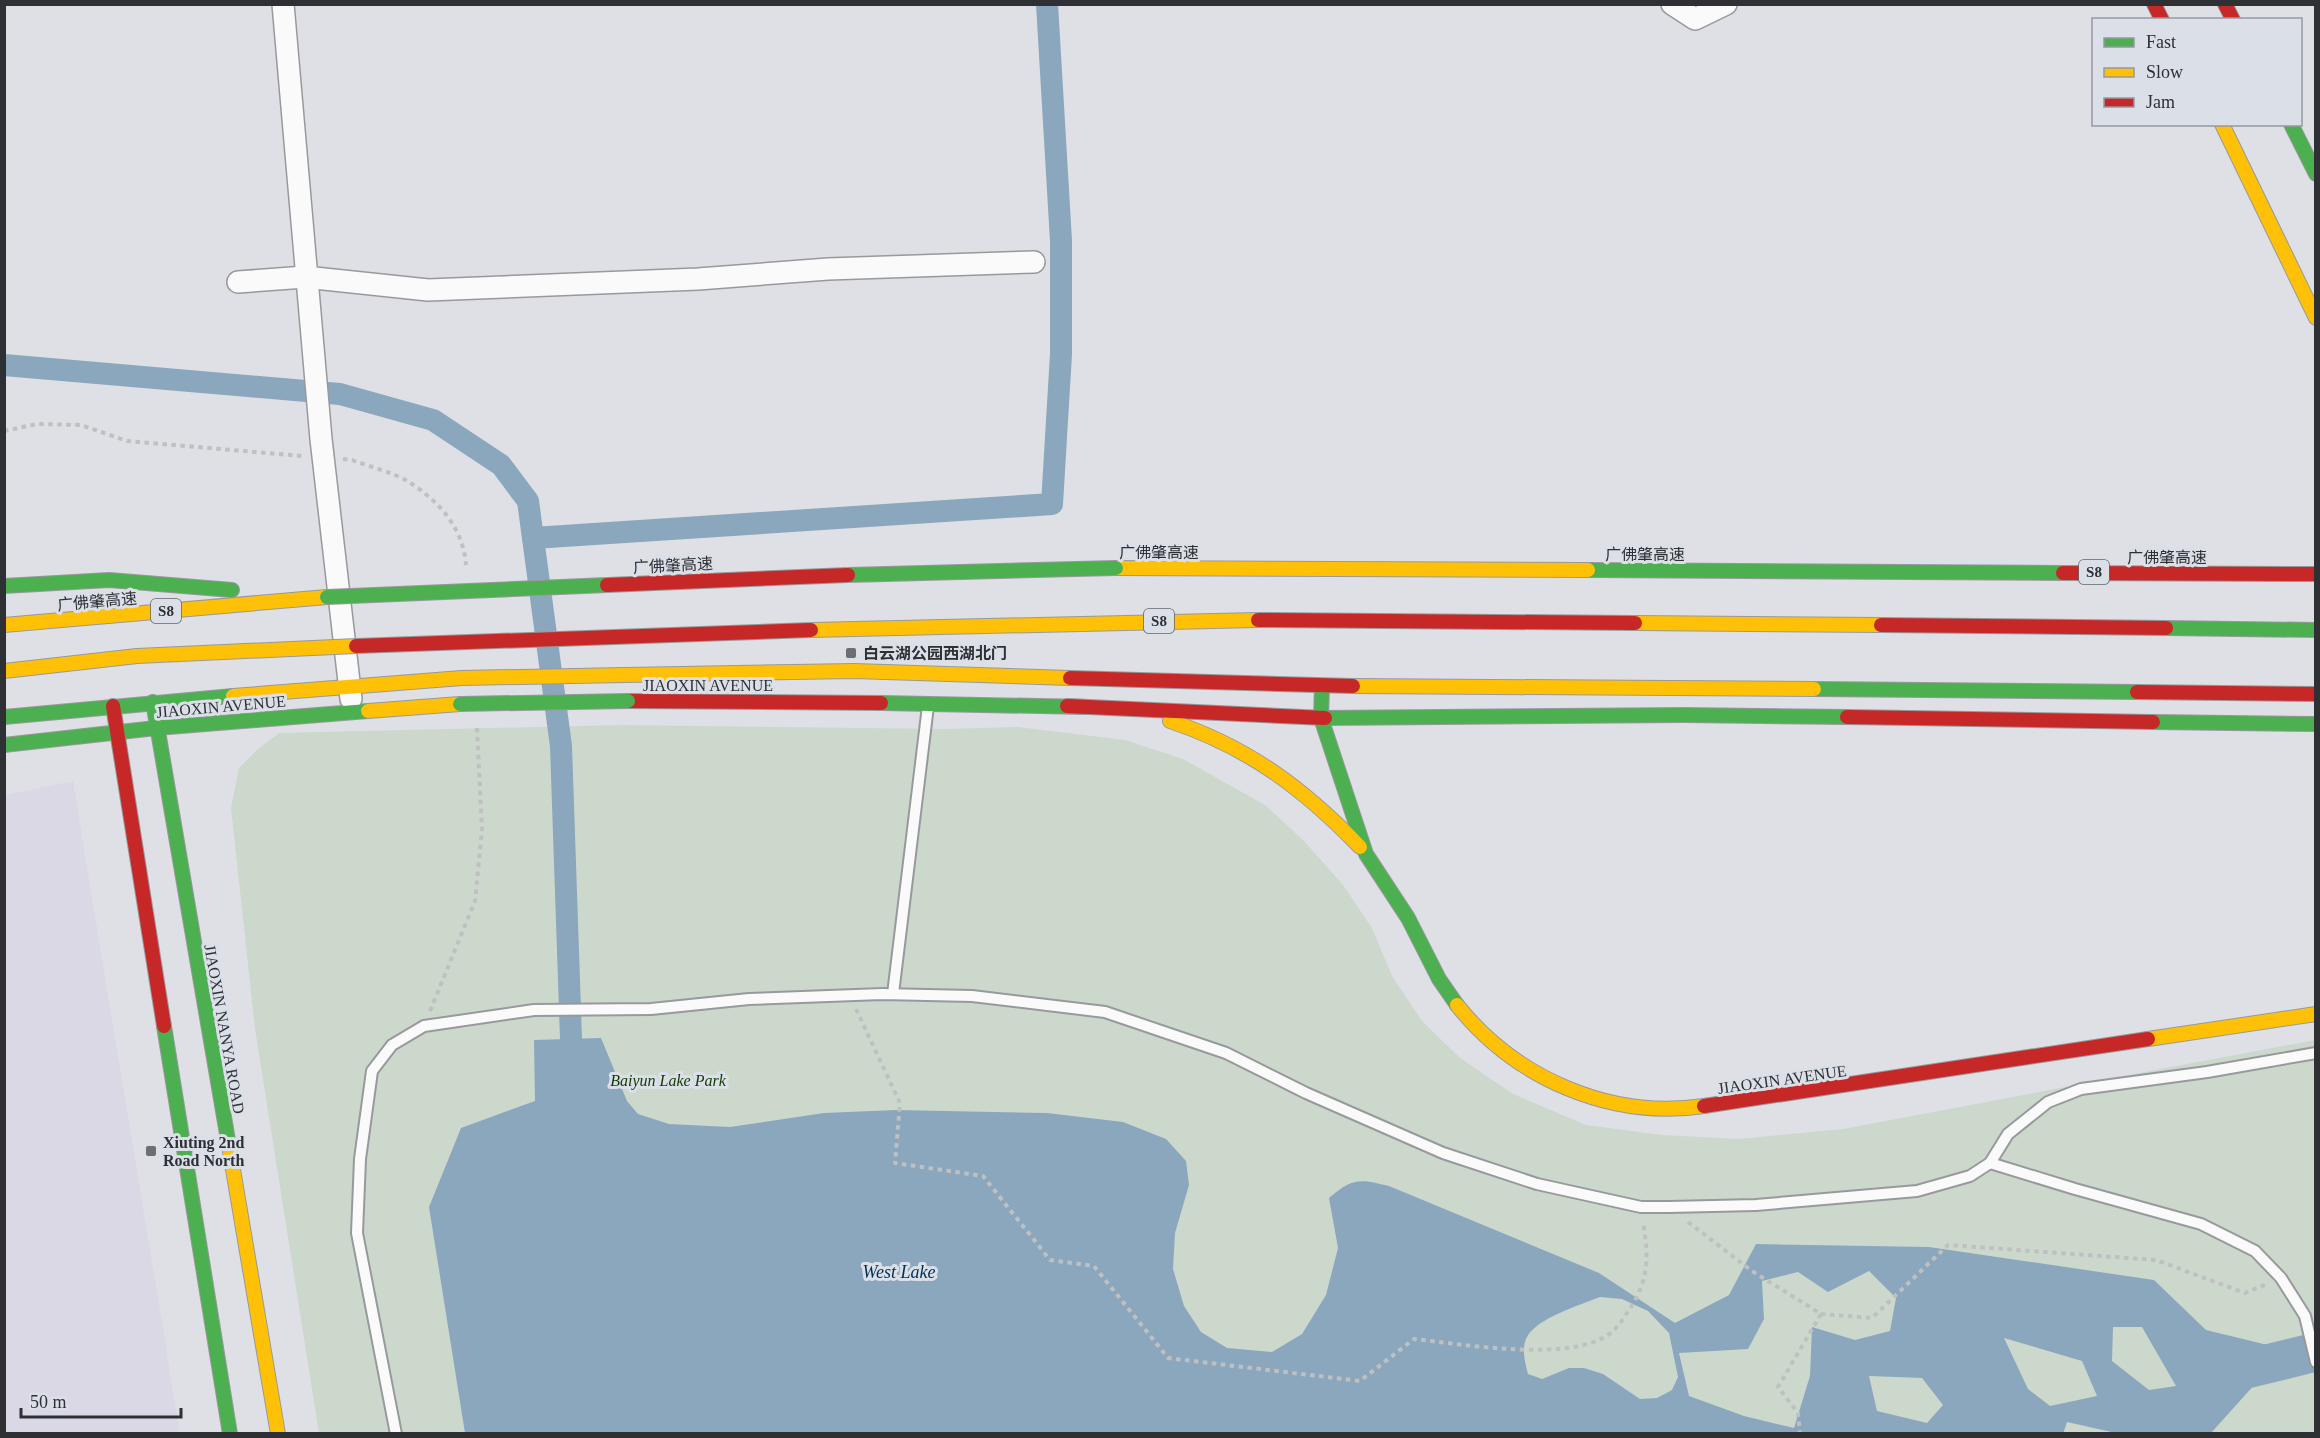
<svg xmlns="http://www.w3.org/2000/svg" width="2320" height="1438" font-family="'Times New Roman','Noto Sans SC',serif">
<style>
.industrial{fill:#dbd8e6}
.green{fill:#ccd8cc}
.water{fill:#8ba7be;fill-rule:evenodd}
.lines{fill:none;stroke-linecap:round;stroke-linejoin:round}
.canal{stroke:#8ba7be;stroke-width:22}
.river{stroke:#8ba7be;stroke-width:39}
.lane-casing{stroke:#98999c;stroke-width:14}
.street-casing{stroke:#98999c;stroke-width:24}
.fast-casing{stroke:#98999c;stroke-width:16}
.slow-casing{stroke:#98999c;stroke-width:16}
.jam-casing{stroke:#98999c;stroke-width:16}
.path{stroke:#bec0c1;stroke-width:4;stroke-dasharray:4.5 4.5;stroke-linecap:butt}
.lane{stroke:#fafafb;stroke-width:10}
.street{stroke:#fafafb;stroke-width:21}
.fast{stroke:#4caf50;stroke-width:14}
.slow{stroke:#ffc107;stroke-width:14}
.jam{stroke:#c62828;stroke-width:14}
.fast-bridge-casing{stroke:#98999c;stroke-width:16;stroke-linecap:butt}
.slow-bridge-casing{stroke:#98999c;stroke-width:16;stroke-linecap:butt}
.jam-bridge-casing{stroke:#98999c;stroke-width:16;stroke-linecap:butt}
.fast-bridge{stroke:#4caf50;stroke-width:14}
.slow-bridge{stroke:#ffc107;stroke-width:14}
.jam-bridge{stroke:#c62828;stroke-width:14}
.poi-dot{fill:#6c6e71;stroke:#dbdfe8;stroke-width:2}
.labels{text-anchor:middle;stroke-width:6;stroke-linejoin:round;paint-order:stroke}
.shield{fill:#dbdfe8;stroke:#626469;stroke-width:1.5}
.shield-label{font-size:15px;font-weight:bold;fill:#2e3033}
.street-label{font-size:16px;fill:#2e3033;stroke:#dbdfe8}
.poi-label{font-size:16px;font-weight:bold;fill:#2e3033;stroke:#dbdfe8;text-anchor:start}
.park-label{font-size:16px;font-style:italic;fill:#113900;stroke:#dbdfe8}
.water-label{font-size:18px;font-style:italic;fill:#003051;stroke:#dbdfe8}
</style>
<rect width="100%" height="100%" fill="#dee0e5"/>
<path class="industrial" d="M73,781L180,1433H5V795Z"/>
<path class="green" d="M621,725L943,729L1018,727L1125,740L1183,759L1265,805L1304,841L1343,885L1372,928L1392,976L1422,1021L1460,1058L1513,1094L1586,1125L1662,1135L1738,1139L1843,1129L2315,1040V1433H319L255,1029L231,808L239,768L258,749L279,733Z"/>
<path class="water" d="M601,1038L627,1101L638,1114L669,1124L730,1127L824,1113L896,1110L1047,1113L1123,1122L1166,1139L1186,1161L1189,1185L1175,1233L1173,1269L1184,1306L1201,1332L1227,1348L1272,1352L1302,1334L1326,1295L1338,1248L1329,1198C1353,1177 1360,1179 1389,1186L1599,1273L1675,1323L1729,1295L1756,1244L1929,1247L2154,1280L2206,1330L2280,1348L2274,1363L2211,1433H2116L2067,1422L2063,1434L465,1433L429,1207L461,1128L535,1101L534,1040ZM1869,1271L1896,1298L1890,1331L1855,1340L1812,1327L1810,1376L1794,1428L1744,1416L1689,1396L1679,1353L1748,1349L1764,1319L1762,1281L1798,1272L1828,1292ZM1600,1297L1622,1299L1648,1311L1669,1333L1678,1377L1672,1390L1657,1398L1640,1399L1603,1374L1584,1368H1569L1542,1379L1528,1374C1525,1362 1521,1348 1527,1337C1537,1318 1580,1305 1600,1297ZM2113,1327H2142L2176,1386L2149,1390L2112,1361ZM2004,1338L2082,1361L2097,1396L2050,1406L2028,1389ZM1869,1376L1922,1378L1943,1405L1927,1423L1877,1411Z"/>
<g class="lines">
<g class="canal">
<path d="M4,365L340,394L433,420L501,465L528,501L561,746L571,1039"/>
<path d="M533,538L1052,504L1061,354V241L1047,4"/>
</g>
<path class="river" d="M2238,1371L2316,1352"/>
<g class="lane-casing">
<g id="lane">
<path d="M893,994L928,706"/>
<path d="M1990,1163L2075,1189L2201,1224L2255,1251L2281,1278L2305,1316L2316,1362"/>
<path d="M396,1434L357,1233L360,1159L372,1071L392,1045L424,1026L534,1010L651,1009L749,999L882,994L972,996L1105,1012L1226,1053L1306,1093L1443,1153L1537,1184L1641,1207H1669L1756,1205L1917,1191L1970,1176L1990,1163L2008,1134L2048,1102L2081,1089L2207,1072L2316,1053"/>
</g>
</g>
<g class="street-casing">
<g id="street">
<path d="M283,4L321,439L351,699"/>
<path d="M1672,4L1695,19L1726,4"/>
<path d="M238,282L305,277L428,290L698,279L828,269L1034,262"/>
</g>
</g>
<g class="fast-casing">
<g id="fast">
<path d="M2291,124L2316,174"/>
<path d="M1588,570L2063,573"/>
<path d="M4,586L109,580L232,590"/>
<path d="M1322,686L1321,718L1366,854L1408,918L1439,979L1457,1005"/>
<path d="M1814,689L2137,692"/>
<path d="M153,702L229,1146"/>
<path d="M881,703L1087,707"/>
<path d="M4,717L233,696"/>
<path d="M1325,718L1683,715L1847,717"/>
<path d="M2153,722L2316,724"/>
<path d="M4,745L156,728L368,711"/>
<path d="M164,1026L230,1434"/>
</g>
</g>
<g class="slow-casing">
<g id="slow">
<path d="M2222,124L2316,318"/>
<path d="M1116,568L1588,570"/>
<path d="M4,625L327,597"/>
<path d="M625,675L854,671L1070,678"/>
<path d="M1353,686L1814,689"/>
<path d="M233,696L462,678"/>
<path d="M368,711L460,704"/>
<path d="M1170,721C1248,747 1303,788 1360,847"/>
<path d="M1457,1005C1515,1078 1610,1120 1704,1106"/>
<path d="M2148,1039L2316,1014"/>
<path d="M229,1146L278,1434"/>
</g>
</g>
<g class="jam-casing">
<g id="jam">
<path d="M2154,4L2162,20"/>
<path d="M2225,4L2233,20"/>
<path d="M2063,573L2316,574"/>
<path d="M1070,678L1353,686"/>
<path d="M2137,692L2316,694"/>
<path d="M628,701L881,703"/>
<path d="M113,706L164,1026"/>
<path d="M1067,706L1325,718"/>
<path d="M1847,717L2153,722"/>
<path d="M1704,1106L2148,1039"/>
</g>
</g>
<g class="path">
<path d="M4,431L37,424L81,425L127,441L302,456"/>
<path d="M343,459L352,460C370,467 393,472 409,482C440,502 463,528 466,565"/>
<path d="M856,1009L900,1103L895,1163L983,1176L1050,1260L1094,1266L1168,1358L1360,1381L1414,1339C1462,1344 1574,1364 1612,1332C1619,1326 1624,1317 1629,1310C1649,1280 1649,1257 1643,1222"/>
<path d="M430,1011L475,901L482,829L477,728"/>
<path d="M1688,1222L1752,1271L1821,1314L1778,1387L1798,1413L1800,1434"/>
<path d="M1821,1314L1872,1318L1948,1245L2156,1260L2245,1293L2267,1284"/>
</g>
<use href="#lane" class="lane"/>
<use href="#street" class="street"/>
<use href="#fast" class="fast"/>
<use href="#slow" class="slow"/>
<use href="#jam" class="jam"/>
<g class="fast-bridge-casing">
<g id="fast-bridge">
<path d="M848,575L1116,568"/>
<path d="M327,597L607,585"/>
<path d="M2166,628L2316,630"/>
<path d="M460,704L628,701"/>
</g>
</g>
<g class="slow-bridge-casing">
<g id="slow-bridge">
<path d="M1635,623L1881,625"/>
<path d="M811,630L1258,620"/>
<path d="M4,671L137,656L356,646"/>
<path d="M462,678L625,675"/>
</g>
</g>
<g class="jam-bridge-casing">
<g id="jam-bridge">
<path d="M607,585L848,575"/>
<path d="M1258,620L1635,623"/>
<path d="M1881,625L2166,628"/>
<path d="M356,646L811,630"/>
</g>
</g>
<use href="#fast-bridge" class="fast-bridge"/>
<use href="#slow-bridge" class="slow-bridge"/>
<use href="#jam-bridge" class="jam-bridge"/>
</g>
<g class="poi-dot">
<rect x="845" y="647" width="12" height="12" rx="3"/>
<rect x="145" y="1145" width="12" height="12" rx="3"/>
</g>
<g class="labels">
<g class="shield">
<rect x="2079" y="560" width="30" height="24" rx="4.5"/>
<rect x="151" y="599" width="30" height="24" rx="4.5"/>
<rect x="1144" y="609" width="30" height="24" rx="4.5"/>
</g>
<g class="shield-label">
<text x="2094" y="577">S8</text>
<text x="166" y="616">S8</text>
<text x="1159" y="626">S8</text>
</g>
<g class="street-label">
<text x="1159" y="558">广佛肇高速</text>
<text x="1645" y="560">广佛肇高速</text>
<text x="2167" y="563">广佛肇高速</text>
<text transform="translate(673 565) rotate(-3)" y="6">广佛肇高速</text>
<text transform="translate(97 601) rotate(-5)" y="6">广佛肇高速</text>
<text x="708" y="691">JIAOXIN AVENUE</text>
<text transform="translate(221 706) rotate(-5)" y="6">JIAOXIN AVENUE</text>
<text transform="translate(225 1029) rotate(80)" y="6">JIAOXIN NANYA ROAD</text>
<text transform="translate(1782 1079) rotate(-8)" y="6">JIAOXIN AVENUE</text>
</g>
<g class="poi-label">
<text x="863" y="659">白云湖公园西湖北门</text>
<text x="163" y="1148">Xiuting 2nd<tspan x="163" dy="18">Road North</tspan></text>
</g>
<g class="park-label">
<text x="668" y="1086">Baiyun Lake Park</text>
</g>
<g class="water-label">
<text x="899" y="1278">West Lake</text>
</g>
</g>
<rect width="2320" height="1438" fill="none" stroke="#2e3033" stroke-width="12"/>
<rect x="2092" y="18" width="210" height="108" fill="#dbdfe8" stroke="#9699a0" stroke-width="1.5"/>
<rect x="2104" y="38" width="30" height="9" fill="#4caf50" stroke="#9699a0" stroke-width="1.5"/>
<text x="2146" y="48" font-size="18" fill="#2e3033">Fast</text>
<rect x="2104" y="68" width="30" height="9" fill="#ffc107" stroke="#9699a0" stroke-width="1.5"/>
<text x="2146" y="78" font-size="18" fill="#2e3033">Slow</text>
<rect x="2104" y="98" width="30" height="9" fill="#c62828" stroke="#9699a0" stroke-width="1.5"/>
<text x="2146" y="108" font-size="18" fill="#2e3033">Jam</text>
<path d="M21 1408v9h160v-9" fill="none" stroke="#2e3033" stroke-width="3"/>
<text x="30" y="1408" font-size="18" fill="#2e3033" stroke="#dbdfe8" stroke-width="4.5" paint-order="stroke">50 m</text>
</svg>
